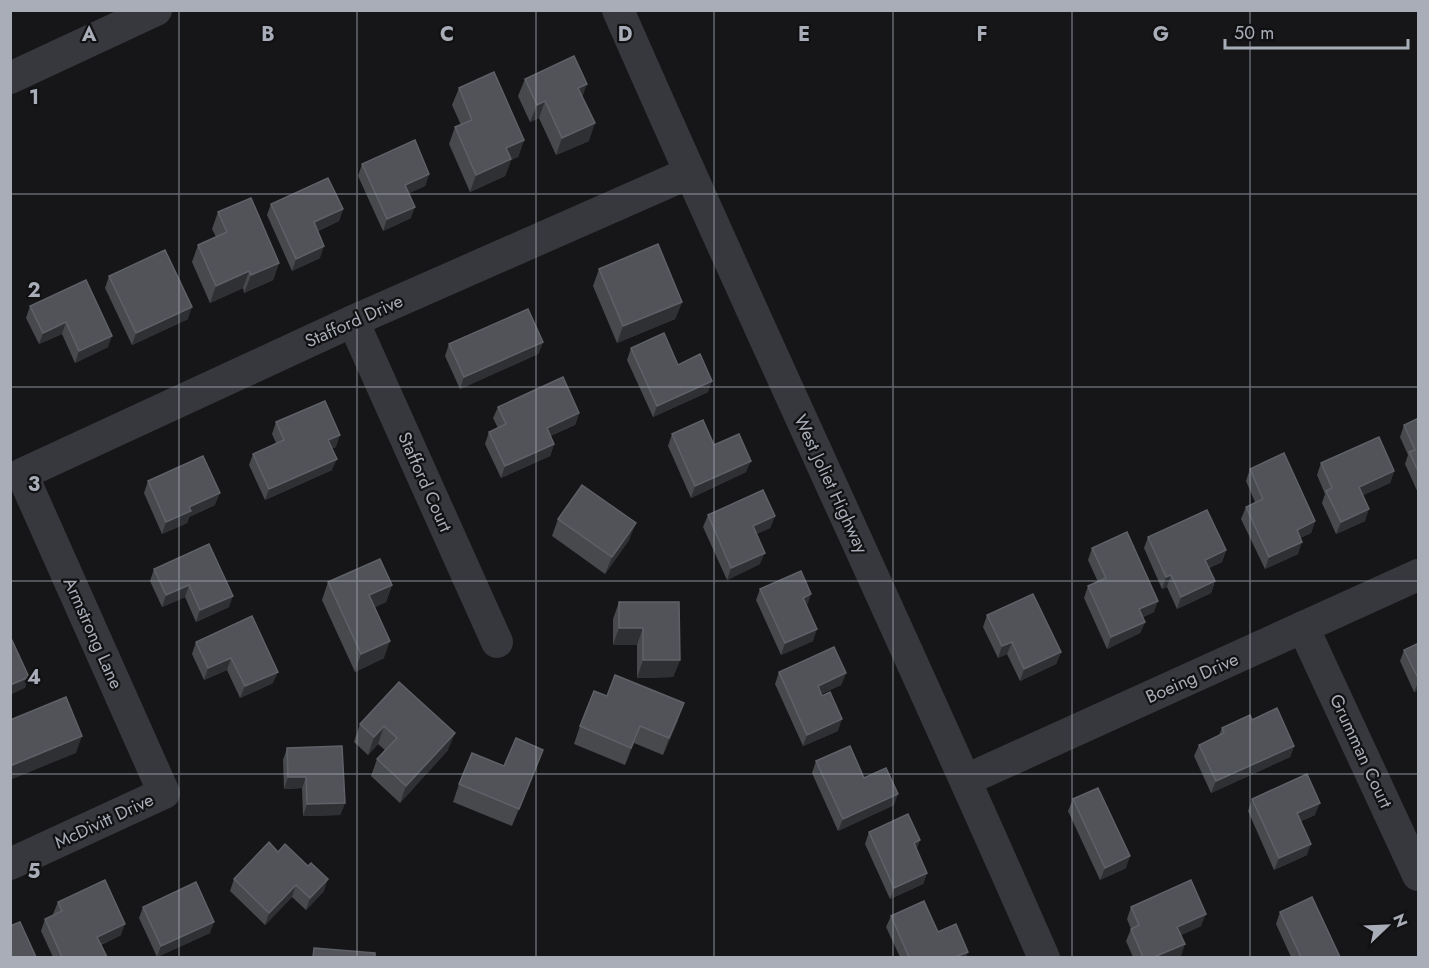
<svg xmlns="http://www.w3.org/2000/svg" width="1429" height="968" font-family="Jost,sans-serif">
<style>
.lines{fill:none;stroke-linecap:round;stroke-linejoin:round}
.minor{stroke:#37383d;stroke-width:32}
.wall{fill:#47494d}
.shaded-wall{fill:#2f3033}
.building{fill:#525359;stroke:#5f6168;stroke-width:1.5}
.grid{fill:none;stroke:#a8adb8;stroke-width:1.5;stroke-opacity:0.55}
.labels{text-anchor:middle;stroke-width:4.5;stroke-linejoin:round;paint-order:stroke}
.street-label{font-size:18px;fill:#a8adb8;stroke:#111113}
.grid-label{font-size:20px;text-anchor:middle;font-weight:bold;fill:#a8adb8;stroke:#111113;stroke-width:4.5;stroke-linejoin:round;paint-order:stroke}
</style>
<rect width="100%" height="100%" fill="#161618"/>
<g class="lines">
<g class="minor">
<path d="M618,10C757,328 905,640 1044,958"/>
<path d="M10,78L156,10"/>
<path d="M353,321L497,642"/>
<path d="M1303,627L1418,875"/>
<path d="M966,780L1418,575"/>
<path d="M10,864L164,793L22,474L353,321L689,173"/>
</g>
</g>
<g class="wall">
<path d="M525,79L589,141L556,155L539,118L530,122L518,96Z"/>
<path d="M459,88L524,140L518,157L511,160L505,176L470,192L449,144L455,127L461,125L452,105Z"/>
<path d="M362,164L429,174L425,186L409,193L411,218L383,231L358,176Z"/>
<path d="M271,204L343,209L339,221L318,231L320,258L292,271L267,215Z"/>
<path d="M218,212L279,263L273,280L244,293L243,288L210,303L192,262L198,245L216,237L212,229Z"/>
<path d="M599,269L682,302L675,319L617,343L593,286Z"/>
<path d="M109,276L188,319L132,345L105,288Z"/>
<path d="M86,280L108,347L75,363L62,334L39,344L26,318L30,306Z"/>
<path d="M543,342L538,354L460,389L445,356L449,344Z"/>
<path d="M631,348L678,365L708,392L653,417L627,360Z"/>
<path d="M498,407L579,413L575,425L550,436L554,444L550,456L501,478L485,444L489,432L498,428L493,418Z"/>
<path d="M1419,418V495L1405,464L1408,455L1400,437L1404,425Z"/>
<path d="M276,422L336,447L332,448V470L265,500L249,465L253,454L276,443L272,434Z"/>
<path d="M672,434L714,445L746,472L691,498L668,446Z"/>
<path d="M1321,463L1394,471L1390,483L1363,495L1365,521L1336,534L1322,503L1325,494L1317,475Z"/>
<path d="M1250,469L1315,521L1311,533L1300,538L1298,554L1265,569L1241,519L1246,507L1255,502L1246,481Z"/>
<path d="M148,481L215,505L189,517L187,523L162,534L144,493Z"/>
<path d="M708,515L775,516L770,528L756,534L760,564L727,580L703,527Z"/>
<path d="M558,519L629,540L605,574L552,536Z"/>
<path d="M1148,537L1226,550L1222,562L1209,568L1215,581L1211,593L1177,609L1167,587L1162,589L1144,548Z"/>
<path d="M209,544L229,607L196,622L185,597L162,607L150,581L154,569Z"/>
<path d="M1092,548L1154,612L1143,617L1145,622L1140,633L1107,649L1084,598L1088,586L1098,582L1088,560Z"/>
<path d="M328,582L392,585L386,602L375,607L384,658L355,672L322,600Z"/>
<path d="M760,589L807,606L813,641L781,655L756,600Z"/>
<path d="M619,602L680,660L673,677L637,678V645H613V619Z"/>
<path d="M987,615L1061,652L1056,664L1020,681L1007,654L998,658L983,627Z"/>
<path d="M252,616L273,683L240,698L227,670L204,680L192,654L196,642Z"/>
<path d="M1419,643V690L1414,692L1400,661L1404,650Z"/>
<path d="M779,672L846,673L841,685L821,694L838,731L803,746L775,684Z"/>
<path d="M399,682L448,750L400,803L371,776L377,759L385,750L378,744L368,755L354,742L360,724Z"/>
<path d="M607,696L678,720L663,755L634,743L625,765L574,744L580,726Z"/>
<path d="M1252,720L1294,746L1290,757L1211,793L1194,756L1199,745L1219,735L1222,728Z"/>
<path d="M287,748L345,803L340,815L303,816L302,788L284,789L283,760Z"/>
<path d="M543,750L512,826L453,802L459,784Z"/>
<path d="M816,761L864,778L894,805L838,831L812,773Z"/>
<path d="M1073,799L1126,868L1100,880L1068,811Z"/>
<path d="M1252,799L1315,815L1301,821L1307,855L1274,870L1248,811Z"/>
<path d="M869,832L920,840L916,849L927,873L923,884L890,899L865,844Z"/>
<path d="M278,852L308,866L324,891L306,910L292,897L265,925L230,891L234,879Z"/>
<path d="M58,902L121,935L101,945L107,957H53L41,931L45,919L54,915L53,914Z"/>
<path d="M143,907L210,933L157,957L139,918Z"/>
<path d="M1131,907L1201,926L1181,935V956L1176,957H1133L1126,941L1131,929L1127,919Z"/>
<path d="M1280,912L1340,957H1291L1276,924Z"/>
<path d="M891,916L938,932L968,952L966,957H900L886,927Z"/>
</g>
<g class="shaded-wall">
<path d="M587,84L581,101L578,88Z"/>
<path d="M545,101L539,118L530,122L537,105Z"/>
<path d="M595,123L589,141L556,155L562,138Z"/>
<path d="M524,140L518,157L511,160L505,176L470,192L476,175L506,148Z"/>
<path d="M429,174L425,186L401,197L405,185Z"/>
<path d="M415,207L411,218L383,231L387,219Z"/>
<path d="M343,209L339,221L310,234L314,222Z"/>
<path d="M324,246L320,258L292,271L296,259Z"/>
<path d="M279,263L273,280L244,293L251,275Z"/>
<path d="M249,271L243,288L210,303L216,286Z"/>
<path d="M682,302L675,319L617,343L623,326Z"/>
<path d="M192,307L188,319L132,345L136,333Z"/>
<path d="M66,322L62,334L39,344L43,333Z"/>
<path d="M112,336L108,347L75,363L79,351Z"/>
<path d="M543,342L538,354L460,389L464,377Z"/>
<path d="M712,381L708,392L653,417L657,406Z"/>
<path d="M579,413L575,425L542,439L547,428Z"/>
<path d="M340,435L336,447L324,452L328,440Z"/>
<path d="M554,444L550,456L501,478L505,466Z"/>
<path d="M337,459L332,470L265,500L269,489Z"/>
<path d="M751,461L746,472L691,498L695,486Z"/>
<path d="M1394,471L1390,483L1355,499L1359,487Z"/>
<path d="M220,493L215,505L189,517L187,523L162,534L166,522L189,507Z"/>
<path d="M1369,509L1365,521L1336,534L1341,522Z"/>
<path d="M775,516L770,528L749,538L753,526Z"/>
<path d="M1315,521L1311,533L1293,541L1297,530Z"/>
<path d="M636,523L629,540L605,574L612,557Z"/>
<path d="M1302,542L1298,554L1265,569L1269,557Z"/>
<path d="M1226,550L1222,562L1201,571L1205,560Z"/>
<path d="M765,553L760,564L727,580L731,568Z"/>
<path d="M1171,575L1167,587L1162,589L1166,577Z"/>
<path d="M1215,581L1211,593L1177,609L1181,597Z"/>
<path d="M189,585L185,597L162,607L166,595Z"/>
<path d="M392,585L386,602L363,613L369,595Z"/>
<path d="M811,594L807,606L803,598Z"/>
<path d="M233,596L229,607L196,622L200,610Z"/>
<path d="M1158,601L1154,612L1135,621L1139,609Z"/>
<path d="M1145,622L1140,633L1107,649L1111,637Z"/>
<path d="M619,628H643L637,645H613Z"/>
<path d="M817,629L813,641L781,655L785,643Z"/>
<path d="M390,641L384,658L355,672L361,654Z"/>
<path d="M1012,642L1007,654L998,658L1002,646Z"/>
<path d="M1061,652L1056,664L1020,681L1024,669Z"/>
<path d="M231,658L227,670L204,680L208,668Z"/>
<path d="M643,660H680L673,677L637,678Z"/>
<path d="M278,672L273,683L240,698L245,686Z"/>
<path d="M846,673L841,685L813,698L818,686Z"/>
<path d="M29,677L25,688L10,695V685Z"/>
<path d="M1419,681V690L1414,692Z"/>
<path d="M684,703L678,720L663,755L669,738Z"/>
<path d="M842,719L838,731L803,746L807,735Z"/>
<path d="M384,726L378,744L368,755L374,737Z"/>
<path d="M640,726L634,743L625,765L631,748Z"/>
<path d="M455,733L448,750L400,803L406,786Z"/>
<path d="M82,736L76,753L10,780V766Z"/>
<path d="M1294,746L1290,757L1211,793L1216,781Z"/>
<path d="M543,750L537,767L512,826L519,809Z"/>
<path d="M288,777H306L302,788L284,789Z"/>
<path d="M898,794L894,805L838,831L843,819Z"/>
<path d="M345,803L340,815L303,816L307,804Z"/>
<path d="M1320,803L1315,815L1293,825L1297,813Z"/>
<path d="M920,840L916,851L914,843Z"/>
<path d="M1311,844L1307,855L1274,870L1279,858Z"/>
<path d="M1130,856L1126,868L1100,880L1105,868Z"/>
<path d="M927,873L923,884L890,899L894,888Z"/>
<path d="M328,879L324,891L306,910L310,898Z"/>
<path d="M296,885L292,897L265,925L269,913Z"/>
<path d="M1206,914L1201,926L1173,939L1177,927Z"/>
<path d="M214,922L210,933L157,957L161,946Z"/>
<path d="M125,924L121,935L93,948L97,937Z"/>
<path d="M1185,944L1181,956L1176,957H1154Z"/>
<path d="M968,952L966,957H955Z"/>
</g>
<g class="building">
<path d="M574,56L587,84L578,88L595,123L562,138L545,101L537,105L525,79Z"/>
<path d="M494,72L524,140L506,148L511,159L476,175L455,127L472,120L459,88Z"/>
<path d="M415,140L429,174L405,185L415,207L387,219L362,164Z"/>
<path d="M328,178L343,209L314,222L324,246L296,259L271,204Z"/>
<path d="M251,198L279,263L251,275L249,271L216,286L198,245L227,232L218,212Z"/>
<path d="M658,244L682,302L623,326L599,269Z"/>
<path d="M165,250L192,307L136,333L109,276Z"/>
<path d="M86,280L112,336L79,351L66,322L43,333L30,306Z"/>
<path d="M528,309L543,342L464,377L449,344Z"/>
<path d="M664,333L678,365L700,354L712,381L657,406L631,348Z"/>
<path d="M563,377L579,413L547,428L554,444L505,466L489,432L506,424L498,407Z"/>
<path d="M325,401L340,435L328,440L337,459L269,489L253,454L284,440L276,422Z"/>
<path d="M1419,418V473L1409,452L1415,450L1404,425Z"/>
<path d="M703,420L714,445L739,434L751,461L695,486L672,434Z"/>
<path d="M1379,437L1394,471L1359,487L1369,509L1341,522L1326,491L1332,488L1321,463Z"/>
<path d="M1284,453L1315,521L1297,530L1302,542L1269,557L1246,507L1263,499L1250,469Z"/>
<path d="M203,456L220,493L189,507L191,511L166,522L148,481Z"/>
<path d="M582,485L636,523L612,557L558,519Z"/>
<path d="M763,490L775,516L753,526L765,553L731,568L708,515Z"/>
<path d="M1207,510L1226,550L1205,560L1215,581L1181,597L1171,575L1166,577L1148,537Z"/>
<path d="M1127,532L1158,601L1139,609L1145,622L1111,637L1088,586L1106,578L1092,548Z"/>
<path d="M209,544L233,596L200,610L189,585L166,595L154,569Z"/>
<path d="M380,559L392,585L369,595L390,641L361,654L328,582Z"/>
<path d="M801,571L811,594L803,598L817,629L785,643L760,589Z"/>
<path d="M1033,594L1061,652L1024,669L1012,642L1002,646L987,615Z"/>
<path d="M619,602H679L680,660H643V628H619Z"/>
<path d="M252,616L278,672L245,686L231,658L208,668L196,642Z"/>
<path d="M10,636L29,677L10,685Z"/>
<path d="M1419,643V680L1404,650Z"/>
<path d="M834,647L846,673L818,686L822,696L830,692L842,719L807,735L779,672Z"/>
<path d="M615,675L684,703L669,738L640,726L631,748L580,726L594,691L607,696Z"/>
<path d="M399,682L455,733L406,786L377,759L397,738L384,726L374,737L360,724Z"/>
<path d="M66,697L82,736L10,766V720Z"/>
<path d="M1277,708L1294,746L1216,781L1199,745L1224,733L1222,728L1250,715L1252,720Z"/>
<path d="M516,738L543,750L519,809L459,784L472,753L504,766Z"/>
<path d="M342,746L345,803L307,804L306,777H288L287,748Z"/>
<path d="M850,746L864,778L886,768L898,794L843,819L816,761Z"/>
<path d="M1307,774L1320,803L1297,813L1311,844L1279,858L1252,799Z"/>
<path d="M1098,788L1130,856L1105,868L1073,799Z"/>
<path d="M908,814L920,840L914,843L927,873L894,888L869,832Z"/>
<path d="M269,842L278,852L285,844L308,866L311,863L328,879L310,898L296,885L269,913L234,879Z"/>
<path d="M105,880L125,924L97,937L107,957H62L45,919L62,911L58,902Z"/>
<path d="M1191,880L1206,914L1177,927L1185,944L1154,957H1143L1131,929L1139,925L1131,907Z"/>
<path d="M196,882L214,922L161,946L143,907Z"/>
<path d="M1312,897L1340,957H1301L1280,912Z"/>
<path d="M924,901L938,932L956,924L968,952L955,957H909L891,916Z"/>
<path d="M20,922L36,957H10V926Z"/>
<path d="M314,948L375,953V957H313Z"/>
</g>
<path class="grid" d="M179,10V958M357,10V958M536,10V958M714,10V958M893,10V958M1072,10V958M1250,10V958M10,194H1418M10,387H1418M10,581H1418M10,774H1418"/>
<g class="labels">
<g class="street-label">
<text transform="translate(354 321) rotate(-24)" y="6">Stafford Drive</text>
<text transform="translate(425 482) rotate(66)" y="6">Stafford Court</text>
<text transform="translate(831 484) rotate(65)" y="6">West Joliet Highway</text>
<text transform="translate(93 633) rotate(66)" y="6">Armstrong Lane</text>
<text transform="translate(1192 678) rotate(-24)" y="6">Boeing Drive</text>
<text transform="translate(1361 751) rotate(65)" y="6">Grumman Court</text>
<text transform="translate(104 821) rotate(-25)" y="6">McDivitt Drive</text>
</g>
</g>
<g class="grid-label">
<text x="89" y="41">A</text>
<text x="268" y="41">B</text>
<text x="447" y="41">C</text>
<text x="625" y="41">D</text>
<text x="804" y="41">E</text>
<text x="982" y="41">F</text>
<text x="1161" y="41">G</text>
<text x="34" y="104">1</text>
<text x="34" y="297">2</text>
<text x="34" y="491">3</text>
<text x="34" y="684">4</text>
<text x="34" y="878">5</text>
</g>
<rect width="1429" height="968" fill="none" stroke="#a8adb8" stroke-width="24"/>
<g transform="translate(1387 926) rotate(67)" stroke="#111113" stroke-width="4.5" paint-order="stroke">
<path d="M0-4.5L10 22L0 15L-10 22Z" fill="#a8adb8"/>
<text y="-9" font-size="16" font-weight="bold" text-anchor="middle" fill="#a8adb8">N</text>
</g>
<path d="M1225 39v9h183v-9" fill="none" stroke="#a8adb8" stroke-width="3"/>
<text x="1234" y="39" font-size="18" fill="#a8adb8" stroke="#111113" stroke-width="4.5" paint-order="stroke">50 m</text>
</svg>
